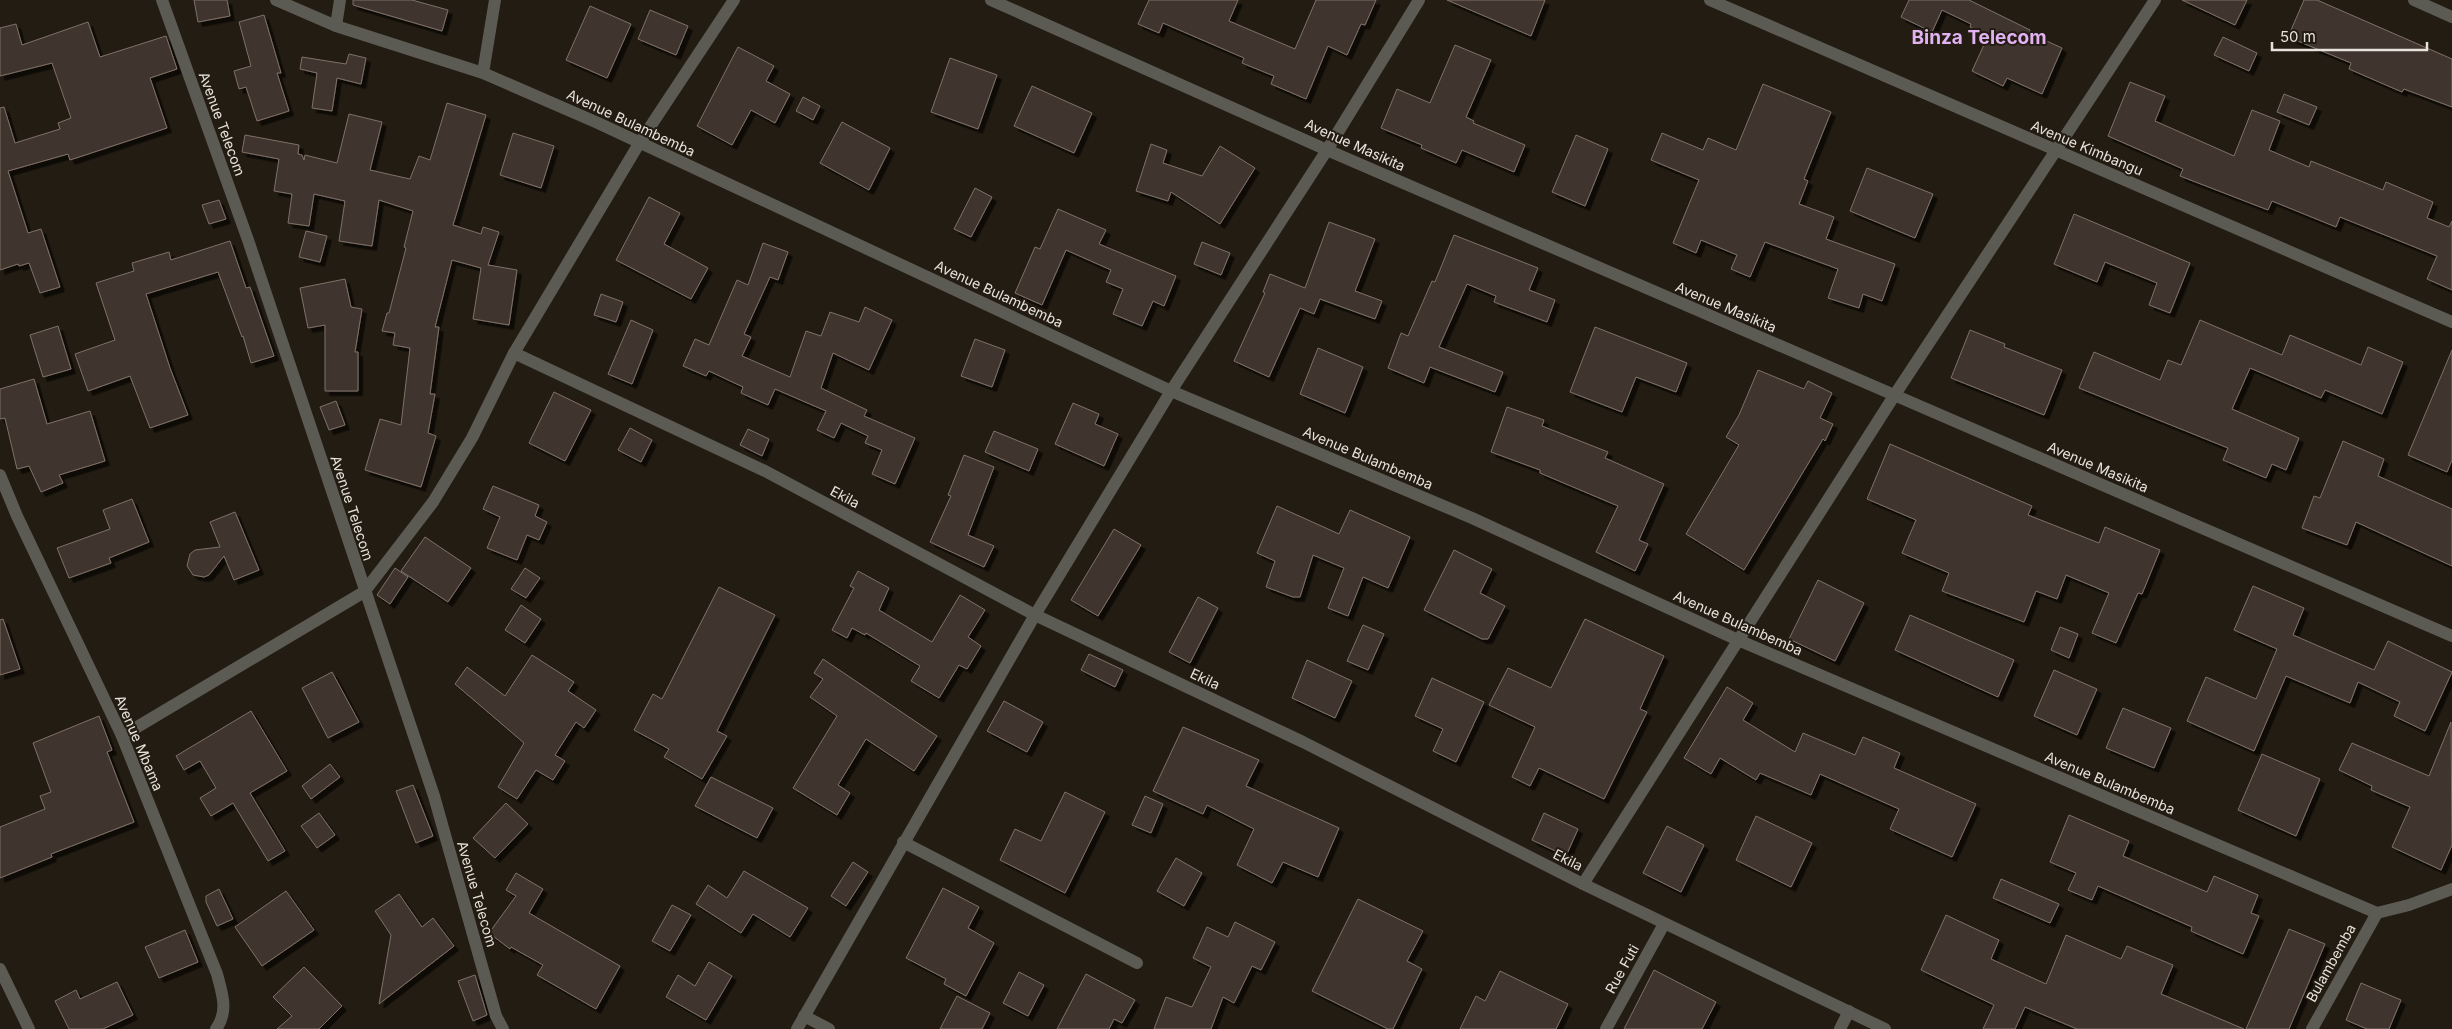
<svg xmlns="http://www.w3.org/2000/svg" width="2452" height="1029" font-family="Inter,sans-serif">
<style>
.building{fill:#40342d;stroke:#7f7168;filter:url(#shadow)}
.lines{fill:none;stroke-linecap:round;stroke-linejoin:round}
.minor{stroke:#5b5b54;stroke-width:12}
.labels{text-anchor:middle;stroke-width:4;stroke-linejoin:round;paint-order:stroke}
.street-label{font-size:14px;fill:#e7e3dc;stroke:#231c12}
.district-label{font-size:19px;font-weight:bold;fill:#e1b2f2;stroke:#231c12}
</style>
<defs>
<filter id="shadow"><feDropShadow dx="4.5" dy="4.5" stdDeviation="0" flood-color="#0009"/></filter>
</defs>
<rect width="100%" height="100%" fill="#231c12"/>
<g class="building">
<path d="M194,0H227L230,16L198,22Z"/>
<path d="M353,0H412L448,10L442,31L353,5Z"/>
<path d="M1149,0H1238L1229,21L1295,49L1316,0H1376L1365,25L1361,24L1347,55L1328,46L1306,99L1271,84L1274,76L1242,63L1244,58L1163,23L1159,33L1138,24Z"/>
<path d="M1447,0H1545L1531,36Z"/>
<path d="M1909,0H1969L2030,30L2029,33L2062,48L2042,94L2007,78L2003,86L1972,71L1988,36L1970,27L1971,24L1942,10L1932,32L1901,17Z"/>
<path d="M2182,0H2247L2235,25Z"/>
<path d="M2304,0H2317L2452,59V107L2404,89L2402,92L2349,69L2351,63L2288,37Z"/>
<path d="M590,6L631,24L607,78L566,60Z"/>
<path d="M650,10L688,26L676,55L638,39Z"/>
<path d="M264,15L281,73H277L289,111L257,121L246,87L239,89L234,71L251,66L239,22Z"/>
<path d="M88,22L100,57L166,36L177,69L150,78L167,128L70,160L68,154L8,171L28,233L41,229L60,287L40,293L29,263L19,266L18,264L0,270V108L4,107L15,143L60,129L58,123L71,118L52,63L0,76V28L16,24L22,45Z"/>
<path d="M2223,37L2257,53L2249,71L2214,55Z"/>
<path d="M1455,45L1491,60L1466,117L1474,121L1473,123L1525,145L1514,172L1462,150L1456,163L1421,148L1422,145L1381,128L1397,89L1430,103Z"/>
<path d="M738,47L774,66L766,81L790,94L775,123L751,110L732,145L697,126Z"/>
<path d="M349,54L366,58L361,84L337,78L332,111L312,108L317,73L300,69L302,57L346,64Z"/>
<path d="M950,58L997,75L978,129L931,112Z"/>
<path d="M2130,82L2165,96L2155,121L2234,156L2252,110L2280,121L2269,150L2309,167L2311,161L2383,190L2386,182L2433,202L2427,218L2449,227L2452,221V290L2427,279L2437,256L2340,217L2336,227L2272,201L2268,210L2180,176L2183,169L2108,136Z"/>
<path d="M1763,84L1831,112L1804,179L1808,181L1799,204L1834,217L1826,239L1895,264L1882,301L1863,294L1859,308L1828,298L1838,269L1765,242L1750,277L1731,269L1737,255L1701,240L1696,253L1673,243L1699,180L1651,160L1662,133L1703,150L1708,138L1736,150Z"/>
<path d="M1032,86L1092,113L1074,153L1014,126Z"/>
<path d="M2284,94L2317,107L2309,125L2277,112Z"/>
<path d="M803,97L820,106L813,120L796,111Z"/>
<path d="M447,103L486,115L453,225L481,234L483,227L499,232L488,265L517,270L509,325L473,319L481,268L452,260L435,327H439L430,394H435L428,433L436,436L421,487L365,470L380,419L401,425L410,348L393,345L395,333L382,331L387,313H389L406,248L404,247L413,211L379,200L372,246L339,241L345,201L314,194L309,226L288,223L292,194L274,191L279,159L242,152L245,135L299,145L298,154L302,155L304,160L305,155L337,163L349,114L382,122L370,170L410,179L419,156L430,160Z"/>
<path d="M842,122L890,148L869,190L820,163Z"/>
<path d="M513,133L554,146L541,188L500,175Z"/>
<path d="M1576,135L1608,149L1585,206L1552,192Z"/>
<path d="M1151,144L1167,150L1163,163L1202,176L1220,146L1255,168L1220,224L1171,192L1168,201L1136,191Z"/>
<path d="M1867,168L1933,194L1915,238L1850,211Z"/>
<path d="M975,188L992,197L971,237L954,229Z"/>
<path d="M649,197L680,213L664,244L708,268L691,299L616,260Z"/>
<path d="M219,200L226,219L209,224L202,205Z"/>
<path d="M1058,209L1106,230L1099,244L1176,276L1164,306L1153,301L1142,326L1113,314L1123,289L1106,282L1111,270L1066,250L1042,305L1015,293L1035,247L1040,249Z"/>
<path d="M2074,214L2190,263L2170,313L2149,305L2157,283L2105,262L2097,282L2054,264Z"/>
<path d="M1329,222L1375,239L1355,291L1382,301L1375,319L1320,299L1314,314L1300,308L1269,377L1234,361L1265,293L1263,292L1270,274L1305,288Z"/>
<path d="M306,231L327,236L320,262L299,257Z"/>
<path d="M1454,235L1538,268L1529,290L1555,300L1547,322L1494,302L1496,296L1467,284L1439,347L1503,372L1495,392L1430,367L1424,383L1388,368L1401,333L1408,336L1432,281L1435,282Z"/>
<path d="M230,241L246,288L250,287L274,356L251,363L243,336L242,337L218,272L146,294L170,368L188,415L150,428L130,376L88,391L75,354L115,340L96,283L134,271L132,263L169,252L171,260Z"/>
<path d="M1202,242L1230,253L1221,275L1194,264Z"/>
<path d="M763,243L788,252L778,280L770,277L744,334L751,337L742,356L790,377L806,331L821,336L830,312L859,322L865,307L892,320L869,370L833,353L821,388L867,410L864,416L915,438L895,484L872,474L882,450L865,443L868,436L841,423L834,438L817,430L826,411L775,389L768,405L741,393L743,387L709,371L706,376L683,366L695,339L709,345L737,280L748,285Z"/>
<path d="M345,279L351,307L362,309L355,352H358V391H325V325L308,328L300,288Z"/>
<path d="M601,294L623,302L616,322L594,315Z"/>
<path d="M631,320L653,330L632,384L608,374Z"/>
<path d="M2200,320L2282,355L2290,335L2361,365L2368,347L2403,362L2382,414L2325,390L2321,398L2250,368L2232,409L2299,438L2286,470L2272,464L2266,478L2223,460L2228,448L2079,388L2094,352L2160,380L2168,360L2181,365Z"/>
<path d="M58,326L71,369L43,377L30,335Z"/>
<path d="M1595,327L1687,363L1676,392L1636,377L1622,412L1570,392Z"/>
<path d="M1970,330L2005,344L2004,347L2062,370L2044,415L1951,378Z"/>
<path d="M975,339L1005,350L992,387L961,376Z"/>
<path d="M1318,348L1363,367L1345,413L1300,394Z"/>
<path d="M2452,350V460L2447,472L2408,455Z"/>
<path d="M1758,370L1804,389L1808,381L1832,393L1820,418L1833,424L1825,441L1823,439L1744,570L1686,534L1739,445L1726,437L1739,415Z"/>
<path d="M34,379L47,424L90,411L105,461L59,475L63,483L41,492L29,466L17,469L5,418L0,419V389Z"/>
<path d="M554,392L591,410L565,461L529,443Z"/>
<path d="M336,401L345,425L329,430L320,407Z"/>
<path d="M1073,403L1099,414L1095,424L1118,434L1104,466L1055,444Z"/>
<path d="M1507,407L1544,420L1542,426L1608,452L1605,458L1664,484L1639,540L1648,544L1635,571L1596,552L1618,506L1540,473V470L1491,452Z"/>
<path d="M630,428L652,440L641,462L618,450Z"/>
<path d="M748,429L769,439L762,456L740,445Z"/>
<path d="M994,431L1038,449L1029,471L985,452Z"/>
<path d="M2343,441L2384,459L2378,476L2452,509V566L2356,522L2347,545L2302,528L2314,496L2320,498Z"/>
<path d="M1890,444L2032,506L2028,515L2099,543L2105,527L2160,550L2142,594L2138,593L2116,643L2092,633L2109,593L2066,575L2057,599L2036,591L2024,622L1942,591L1949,573L1902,553L1916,520L1867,499Z"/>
<path d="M964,455L994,467L968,535L994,546L984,567L930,542L951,496L948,495Z"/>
<path d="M493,486L539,505L535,516L547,522L539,540L527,535L517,560L487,548L500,517L483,509Z"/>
<path d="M132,499L149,542L109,558L111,563L69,578L57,548L110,529L103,510Z"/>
<path d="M1277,506L1339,534L1350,510L1410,537L1388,588L1363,577L1348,616L1328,608L1344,568L1313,555L1300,597H1293L1266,587L1275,561L1257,553Z"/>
<path d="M235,512L259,570L234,580L224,556L209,575L204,577L193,575L187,566L190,554L195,550L220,547L210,522Z"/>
<path d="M1114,529L1141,545L1098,616L1071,600Z"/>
<path d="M425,537L471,568L448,602L401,571Z"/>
<path d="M1454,550L1492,569L1480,593L1505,606L1488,639H1482L1424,610Z"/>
<path d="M395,568L408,577L390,604L377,595Z"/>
<path d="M525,568L540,578L526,598L511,589Z"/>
<path d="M858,571L889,588L879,610L932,642L960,595L985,610L968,637L981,646L967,669L959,665L939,698L911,681L920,666L866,633L865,635L852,628L847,638L832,630L854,588L850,586Z"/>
<path d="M1818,580L1864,603L1835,661L1789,639Z"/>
<path d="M2253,586L2304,608L2293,635L2374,670L2388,641L2452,672L2425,731L2394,716L2400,702L2358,682L2350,703L2286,676L2254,751L2187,721L2206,677L2256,699L2277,649L2234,630Z"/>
<path d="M719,587L775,615L717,731L727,736L702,779L664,757L669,749L634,730L653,694L662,699Z"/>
<path d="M1198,597L1218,608L1190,663L1169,652Z"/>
<path d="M521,605L541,619L525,643L505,630Z"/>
<path d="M1910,615L2014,660L1998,697L1895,650Z"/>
<path d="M3,619L20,669L0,675V620Z"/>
<path d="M1585,619L1664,656L1640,709L1647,712L1604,799L1539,768L1530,786L1512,777L1535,727L1489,705L1508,668L1551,688Z"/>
<path d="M1363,625L1384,634L1368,670L1347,661Z"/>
<path d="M2060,627L2078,634L2069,658L2051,650Z"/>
<path d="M1089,654L1123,670L1115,687L1081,670Z"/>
<path d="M532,655L574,682L568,691L596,710L584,728L576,722L555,755L565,761L553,780L536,770L517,799L498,787L524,743L455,684L467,667L505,696Z"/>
<path d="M823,659L937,736L914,771L866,739L838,785L850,793L837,815L793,788L837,716L810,697L823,679L814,673Z"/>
<path d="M1307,660L1352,681L1335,718L1292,698Z"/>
<path d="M2054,670L2097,689L2077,735L2034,716Z"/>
<path d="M332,672L359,722L328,738L302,688Z"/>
<path d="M1432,678L1484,702L1456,762L1433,751L1443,729L1415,716Z"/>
<path d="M1727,687L1753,703L1743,720L1795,752L1803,733L1855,755L1863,737L1900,753L1894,768L1976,804L1952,857L1890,829L1899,809L1820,774L1811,795L1760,773L1756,780L1720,758L1711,774L1684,758Z"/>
<path d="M1004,701L1043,722L1027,752L987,731Z"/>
<path d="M2123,708L2171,728L2154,768L2106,748Z"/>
<path d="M251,711L287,771L250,793L285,851L268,861L233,803L211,816L200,798L216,788L200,761L184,770L176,756Z"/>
<path d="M99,716L112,750L107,752L134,822L51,854L52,857L0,878V827L45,809L40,796L51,792L33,743Z"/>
<path d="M2451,722L2452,845L2441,870L2392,847L2410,807L2371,790L2372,786L2339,770L2352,743L2429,776Z"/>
<path d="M1183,727L1259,760L1246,786L1339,828L1318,877L1283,862L1272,883L1237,865L1254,829L1207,805L1203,814L1153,791Z"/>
<path d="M2262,754L2320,779L2296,836L2238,810Z"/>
<path d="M330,764L340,777L311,799L302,786Z"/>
<path d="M711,777L773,808L757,838L695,806Z"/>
<path d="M413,785L433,836L416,843L396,791Z"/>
<path d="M1065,792L1105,812L1065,893L1000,860L1015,829L1041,841Z"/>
<path d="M1145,796L1163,804L1151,833L1132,825Z"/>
<path d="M506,803L528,824L495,858L473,838Z"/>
<path d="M319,813L335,835L317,848L301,826Z"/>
<path d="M1544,813L1578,829L1566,856L1532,840Z"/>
<path d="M2069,815L2129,841L2123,856L2207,892L2214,876L2258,895L2251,913L2259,916L2243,954L2191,931L2192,927L2098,886L2092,900L2068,890L2076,873L2050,862Z"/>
<path d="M1756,816L1812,843L1791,887L1736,860Z"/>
<path d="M1667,826L1704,845L1681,892L1643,873Z"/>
<path d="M1176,858L1202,873L1184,906L1157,891Z"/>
<path d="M853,862L868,872L846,906L831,896Z"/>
<path d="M744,871L808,908L790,937L753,914L741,933L696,904L708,885L727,898Z"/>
<path d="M516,873L543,889L529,913L620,966L596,1009L537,975L543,965L511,947L510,949L489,933L516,896L506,890Z"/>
<path d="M2001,879L2059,904L2050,923L1993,898Z"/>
<path d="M943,888L979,907L968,928L994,943L966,996L944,984L946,979L906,958Z"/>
<path d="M219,889L233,919L217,926L206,902V896Z"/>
<path d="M286,891L314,930L262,966L235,927Z"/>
<path d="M399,894L422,927L433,918L454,946L379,1004L391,935L375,911Z"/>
<path d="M1358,899L1423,931L1407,961L1422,969L1393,1029H1388L1312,991Z"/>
<path d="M672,905L691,915L670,951L652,941Z"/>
<path d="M1946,915L1999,940L1991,959L2046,984L2066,935L2121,959L2127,946L2173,965L2161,994L2244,1029H2077L2025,1007L2015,1029H1983L1994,1005L1921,970Z"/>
<path d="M1235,922L1275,942L1261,970L1252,966L1234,1003L1223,997L1211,1029H1154L1166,997L1192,1007L1211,967L1193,958L1207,927L1228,937Z"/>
<path d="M2289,929L2325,944L2289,1029H2246Z"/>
<path d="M185,930L198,962L159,978L145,947Z"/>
<path d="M709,962L732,976L706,1020L666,997L678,975L695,986Z"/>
<path d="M304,967L342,1006L319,1029H277L292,1016L273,997Z"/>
<path d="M1654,970L1716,1002L1702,1029H1624Z"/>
<path d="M1500,971L1568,1004L1556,1029H1460L1476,996L1485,1001Z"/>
<path d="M1019,972L1044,985L1028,1016L1003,1003Z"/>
<path d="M1086,974L1135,1000L1122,1023L1114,1019L1109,1029H1057Z"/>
<path d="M475,975L487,1015L473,1021L458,981Z"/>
<path d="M117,982L133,1015L103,1029H69L55,1001L76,990L80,999Z"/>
<path d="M2361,983L2401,1000L2389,1029H2367L2346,1020Z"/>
<path d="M957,996L990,1013L982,1029H940Z"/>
</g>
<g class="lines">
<g class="minor">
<path d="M162,0L248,240L434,796L496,1016L503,1029"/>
<path d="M276,0L336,26L483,73L598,123L1171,391L1472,518L1738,640L2377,913L2409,905L2452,889"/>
<path d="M991,0L1327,150L2452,636"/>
<path d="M1710,0L2452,322"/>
<path d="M2414,0L2452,17"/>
<path d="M336,26L340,0"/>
<path d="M483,73L495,0"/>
<path d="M514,353L765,471L1035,615L1303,742L1583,884L1885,1029"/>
<path d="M0,475L17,516L122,736L217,974C222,993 229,1011 216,1029"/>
<path d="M122,736L364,592L433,502L472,438L514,353L640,142L734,0"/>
<path d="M903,842L1137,963"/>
<path d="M1583,884L1894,396L2155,0"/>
<path d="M0,969L29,1029"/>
<path d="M804,1016L829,1029"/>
<path d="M797,1029L1035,615L1171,391L1327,150L1419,0"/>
<path d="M1606,1029L1664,924"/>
<path d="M1840,1029L1849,1011"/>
<path d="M2312,1029L2377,913"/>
</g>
</g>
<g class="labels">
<g class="street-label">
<text transform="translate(631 123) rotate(25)" y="5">Avenue Bulambemba</text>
<text transform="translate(222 124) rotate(70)" y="5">Avenue Telecom</text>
<text transform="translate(1355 145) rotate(24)" y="5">Avenue Masikita</text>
<text transform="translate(2087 148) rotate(23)" y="5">Avenue Kimbangu</text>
<text transform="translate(999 294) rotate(25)" y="5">Avenue Bulambemba</text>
<text transform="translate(1726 307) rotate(23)" y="5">Avenue Masikita</text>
<text transform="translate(1368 458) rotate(23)" y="5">Avenue Bulambemba</text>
<text transform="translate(2098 467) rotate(23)" y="5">Avenue Masikita</text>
<text transform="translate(845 497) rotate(28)" y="5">Ekila</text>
<text transform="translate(352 508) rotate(72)" y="5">Avenue Telecom</text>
<text transform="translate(1738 623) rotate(24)" y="5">Avenue Bulambemba</text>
<text transform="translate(1205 679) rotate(25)" y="5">Ekila</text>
<text transform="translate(139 743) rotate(67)" y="5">Avenue Mbama</text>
<text transform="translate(2110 783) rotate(23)" y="5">Avenue Bulambemba</text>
<text transform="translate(1568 860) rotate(27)" y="5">Ekila</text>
<text transform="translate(477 894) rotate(74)" y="5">Avenue Telecom</text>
<text transform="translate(2331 963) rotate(-61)" y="5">Bulambemba</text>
<text transform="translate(1622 969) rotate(-61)" y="5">Rue Futi</text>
</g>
<g class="district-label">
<text x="1979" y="44">Binza Telecom</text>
</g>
</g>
<path d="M2272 42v8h155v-8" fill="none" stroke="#e7e3dc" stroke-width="2.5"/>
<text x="2280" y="42" font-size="15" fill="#e7e3dc" stroke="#231c12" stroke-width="4" paint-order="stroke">50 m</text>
</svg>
